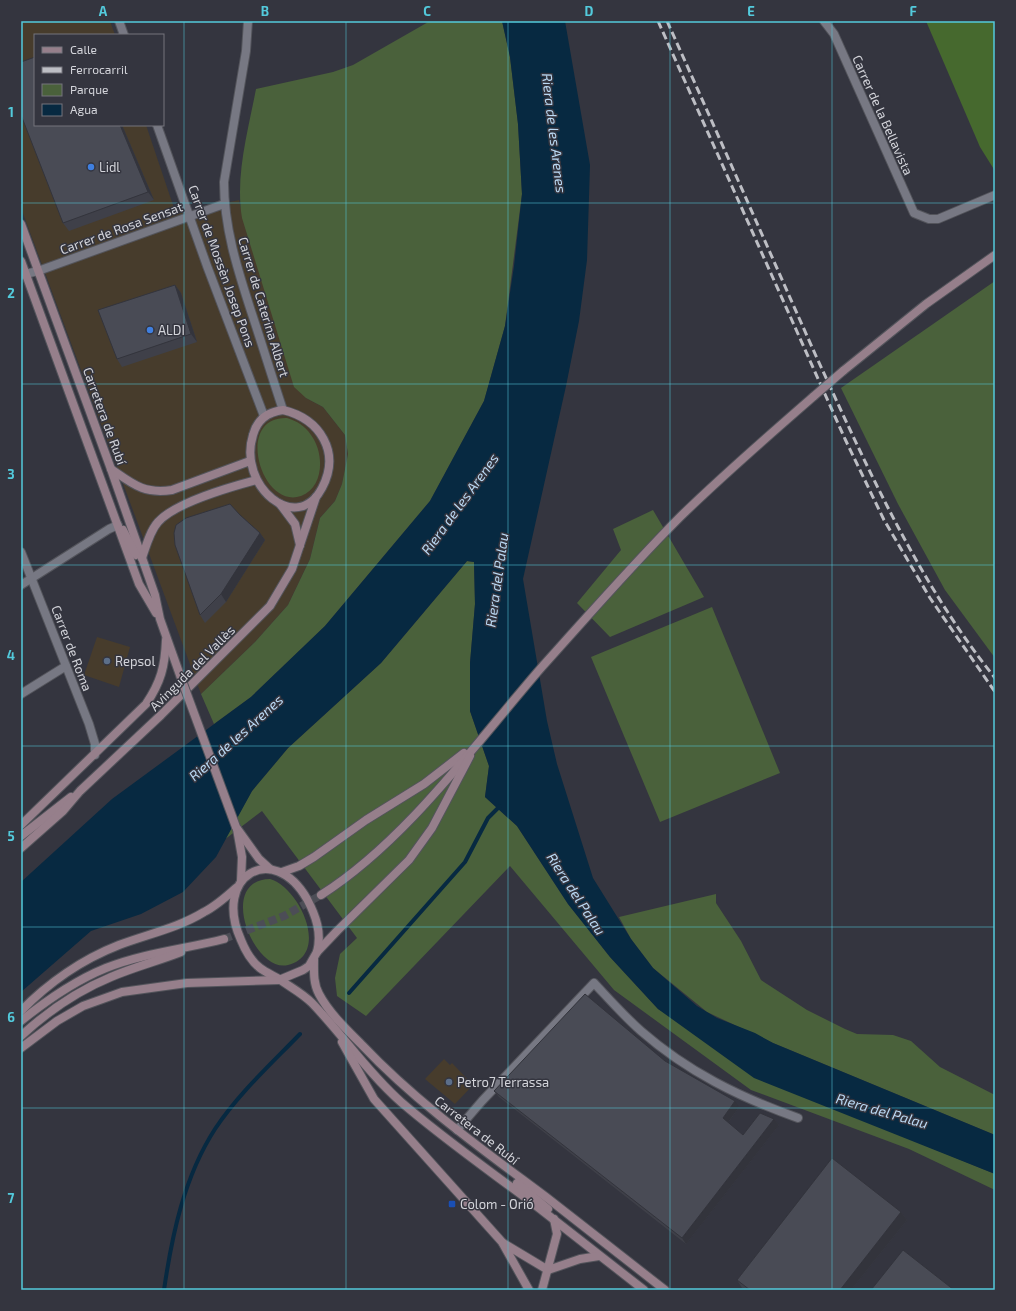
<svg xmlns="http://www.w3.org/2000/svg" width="1016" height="1311" font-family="'Exo 2',sans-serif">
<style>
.commercial{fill:#473c2c}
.green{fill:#4a613b}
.forest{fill:#46692e}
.water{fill:#072941}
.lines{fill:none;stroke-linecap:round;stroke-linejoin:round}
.stream{stroke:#072941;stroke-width:4}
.secondary-tunnel{stroke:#4c4d56;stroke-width:8;stroke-dasharray:8 4;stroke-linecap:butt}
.street-casing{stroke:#53545b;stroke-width:10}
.secondary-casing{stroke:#53545b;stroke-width:10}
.street{stroke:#777883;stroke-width:8}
.secondary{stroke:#967f8b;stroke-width:8}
.rail{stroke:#bdbec4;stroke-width:3;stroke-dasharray:8 4;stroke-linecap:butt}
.secondary-bridge-casing{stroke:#53545b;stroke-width:10;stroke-linecap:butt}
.secondary-bridge{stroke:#967f8b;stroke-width:8}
.wall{fill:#3f4049}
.shaded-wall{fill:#33343c}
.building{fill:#494b55;stroke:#33343c}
.grid{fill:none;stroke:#53cadc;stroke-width:1;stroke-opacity:0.55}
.shop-dot{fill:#3f7fe0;stroke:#34353f;stroke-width:1.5}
.service-dot{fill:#5c6f8a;stroke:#34353f;stroke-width:1.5}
.transit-dot{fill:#1a4fb4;stroke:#34353f;stroke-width:1.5}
.labels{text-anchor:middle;stroke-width:3;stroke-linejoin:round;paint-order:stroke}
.street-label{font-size:13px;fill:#d3d4da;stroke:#34353f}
.poi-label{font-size:13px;fill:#d3d4da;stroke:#34353f;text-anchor:start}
.water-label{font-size:14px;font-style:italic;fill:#bad9f4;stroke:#34353f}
.neatline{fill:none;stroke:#53cadc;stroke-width:1.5}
.grid-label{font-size:13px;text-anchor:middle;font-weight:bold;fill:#53cadc}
</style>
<rect width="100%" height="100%" fill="#34353f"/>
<g class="commercial">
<path d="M21,21H110L115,35H35V125H146L176,214L239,200L248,238L306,398L323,407L345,435L348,454L342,484L335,501L320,518L310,559L288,605L255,642L201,694L21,208Z"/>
<path d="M97,637L130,647L119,687L84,675Z"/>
<path d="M444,1059L450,1065L452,1063L473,1085L455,1104L425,1079Z"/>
</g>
<g class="green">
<path d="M430,21H502L510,57L518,124L522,194L505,326L484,401L430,501L325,626L251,697L214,724L201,694L255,642L288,605L310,559L320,518L335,501L342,484L348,454L345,435L323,407L306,398L294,387L242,218C235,176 248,131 256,89L333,72L353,65Z"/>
<path d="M995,281V658L945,590L898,504L841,388Z"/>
<path d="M287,418C297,421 305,426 311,435C324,452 325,487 301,496C261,510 234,416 287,418Z"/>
<path d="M653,510L704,597L610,637L577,603L621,550L613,529Z"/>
<path d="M467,561L474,562L475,604L470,663V711L489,766L485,797L517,826L568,904L610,957L658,1009L885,1129L995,1174V1190L909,1149L751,1090L614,990L510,866L366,1016L337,996L335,978L340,954L357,938L262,811L224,840L252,791L288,748L381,663Z"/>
<path d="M712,607L780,773L660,822L591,657Z"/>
<path d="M270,879C299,887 331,954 288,965C254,974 216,880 270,879Z"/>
<path d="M716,894V903L741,941L761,980L807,1010L845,1029L857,1034L893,1035L911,1041L940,1067L995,1095V1135L773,1043L707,1012L653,968L631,939L619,917Z"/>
</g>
<path class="forest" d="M926,21H995V171L980,147Z"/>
<path class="water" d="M502,21H565L590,165L587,260L579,321L566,386L523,579L547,721L557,764L593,878L631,939L653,968L697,1006L717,1018L755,1033L773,1043L995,1135V1174L754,1078L658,1009L610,957L568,904L517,826L485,797L489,766L470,711V663L475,604L474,562L467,561L381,663L288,748L252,791L216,857L183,892L141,914L91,931L21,992V882L112,799L251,697L325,626L430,501L484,401L505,326L514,266L522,194L518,124L510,57Z"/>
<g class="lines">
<g class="stream">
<path d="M349,993L465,862L488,818L500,806"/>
<path d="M164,1290C172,1235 184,1177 215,1129C239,1093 271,1064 300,1034"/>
</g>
<path class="secondary-tunnel" d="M224,939L284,916L321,895"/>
<g class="street-casing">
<g id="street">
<path d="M119,21L124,35"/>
<path d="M248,21L246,51L224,182C224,227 237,268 251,311C262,344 272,377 283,410"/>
<path d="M824,21L834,34L914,213L929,219H938L995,195"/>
<path d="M157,125L207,266L264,416"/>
<path d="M21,275L38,271L224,204"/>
<path d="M21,552L89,724L95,744V755"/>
<path d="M21,585L109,529L118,525"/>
<path d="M21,694L66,666"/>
<path d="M457,1130L482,1101L594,983C609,999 624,1016 641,1031C688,1072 739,1097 798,1118"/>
</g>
</g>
<g class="secondary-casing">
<g id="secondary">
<path d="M21,224L111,469L155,595L160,619L181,678"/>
<path d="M21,261L139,584L156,613"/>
<path d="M843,371L926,304L995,255"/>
<path d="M283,410C320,419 341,452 322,488C297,536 237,486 253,435C257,420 267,412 283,410Z"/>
<path d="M111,469C134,485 144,494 172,490L250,461"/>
<path d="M280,504L295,524L300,545"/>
<path d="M123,530L136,555"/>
<path d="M142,558C146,546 150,531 158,522C176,502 230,487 256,480"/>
<path d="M21,825L146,704C161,682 165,666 166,640"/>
<path d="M236,827L259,859L270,869"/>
<path d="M237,829L242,857L241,881"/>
<path d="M21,836L71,797"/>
<path d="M21,848L63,811L80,791L161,715L270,606L292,569L316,497"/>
<path d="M282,872L299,866L314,857L366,820L424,784L464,753"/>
<path d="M321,895C406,841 475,744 541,668C587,617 632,565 680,517C723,475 768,436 814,396"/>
<path d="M317,952C322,933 316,916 307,899C273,840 212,876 241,940C245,950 251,961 260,968C265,972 272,975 279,979C290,987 302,993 312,1003C343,1035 367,1072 401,1102C445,1140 493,1173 539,1208C574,1235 609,1263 644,1290"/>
<path d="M314,959C314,971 313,983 319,994C329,1013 347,1030 362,1045C417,1103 482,1149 546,1197C586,1228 625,1259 665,1290"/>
<path d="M21,1011C48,983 83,959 119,945C148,934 178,928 204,912C216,906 226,897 236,888"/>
<path d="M21,1021C47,1000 74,981 106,968C144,953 185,949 224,939"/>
<path d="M21,1036C48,1011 77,991 111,977C134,967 158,961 181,952"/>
<path d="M342,1042L374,1099L502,1242L529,1290"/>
<path d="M21,1048L57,1021L83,1006L122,992L187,983L279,980L303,970L309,966L317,952L337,931L409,860L432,828L470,756"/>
<path d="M517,1183L548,1209"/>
<path d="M503,1243L548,1270L580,1259L599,1256"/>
<path d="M542,1290L557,1234L554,1219"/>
</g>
</g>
<use href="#street" class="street"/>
<use href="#secondary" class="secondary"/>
<g class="rail">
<path d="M658,21L845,439L884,520L930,598L995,692"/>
<path d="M667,21C717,132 766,244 816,356C867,467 918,582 995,678"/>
</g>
<g class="secondary-bridge-casing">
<g id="secondary-bridge">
<path d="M814,396L843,371"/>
<path d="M181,678L236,827"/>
</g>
</g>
<use href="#secondary-bridge" class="secondary-bridge"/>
</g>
<g class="wall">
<path d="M122,125L154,200L69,231L63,223Z"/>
<path d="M175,285L181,293L197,342L122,367L117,359Z"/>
<path d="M240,515L260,533L265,540L226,602L205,623L200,615Z"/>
<path d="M665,1061L739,1107L728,1123L743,1135L774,1119L779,1125L686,1244L499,1097L494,1091Z"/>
<path d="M901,1212L907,1220L851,1290H745L742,1288L737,1280Z"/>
</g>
<g class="shaded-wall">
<path d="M120,125H122L154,200L148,192Z"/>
<path d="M175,285L181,293L197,342L191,334Z"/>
<path d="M260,533L265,540L226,602L221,594Z"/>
<path d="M735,1101L739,1107L727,1124L723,1118Z"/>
<path d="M774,1119L779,1125L686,1244L682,1238Z"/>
<path d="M901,1212L907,1220L851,1290H840Z"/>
</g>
<g class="building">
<path d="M35,57V125H120L148,192L63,223L21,115V62Z"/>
<path d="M175,285L191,334L117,359L98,310Z"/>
<path d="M230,504L240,515L260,533L221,594L200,615L175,545L174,533L176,525L186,518Z"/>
<path d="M585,994L665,1061L735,1101L723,1118L743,1135L760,1113L774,1119L682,1238L494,1091Z"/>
<path d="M832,1158L901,1212L840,1290H750L737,1280Z"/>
<path d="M903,1250L954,1290H871Z"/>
</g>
<path class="grid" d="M184,21V1290M346,21V1290M508,21V1290M670,21V1290M832,21V1290M21,203H995M21,384H995M21,565H995M21,746H995M21,927H995M21,1108H995"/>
<g class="shop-dot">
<circle cx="91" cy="167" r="4"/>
<circle cx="150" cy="330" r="4"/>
</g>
<g class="service-dot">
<circle cx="107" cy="661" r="4"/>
<circle cx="449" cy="1082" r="4"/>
</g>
<rect class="transit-dot" x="448" y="1200" width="8" height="8" rx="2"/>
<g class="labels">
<g class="street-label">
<text transform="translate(883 115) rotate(66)" y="5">Carrer de la Bellavista</text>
<text transform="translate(121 228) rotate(-20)" y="5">Carrer de Rosa Sensat</text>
<text transform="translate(222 266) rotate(70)" y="5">Carrer de Mossèn Josep Pons</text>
<text transform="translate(264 307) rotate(73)" y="5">Carrer de Caterina Albert</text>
<text transform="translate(105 416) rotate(70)" y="5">Carretera de Rubí</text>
<text transform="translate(72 648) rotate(69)" y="5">Carrer de Roma</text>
<text transform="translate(192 668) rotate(-45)" y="5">Avinguda del Vallès</text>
<text transform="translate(477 1130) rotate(38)" y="5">Carretera de Rubí</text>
</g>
<g class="poi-label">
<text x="99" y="172">Lidl</text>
<text x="158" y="335">ALDI</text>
<text x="115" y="666">Repsol</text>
<text x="457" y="1087">Petro7 Terrassa</text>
<text x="460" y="1209">Colom - Orió</text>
</g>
<g class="water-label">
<text transform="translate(554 133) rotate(83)" y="5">Riera de les Arenes</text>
<text transform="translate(460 504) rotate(-54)" y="5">Riera de les Arenes</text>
<text transform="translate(497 580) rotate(-82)" y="5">Riera del Palau</text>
<text transform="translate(236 738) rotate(-42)" y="5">Riera de les Arenes</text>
<text transform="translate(576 894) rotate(57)" y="5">Riera del Palau</text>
<text transform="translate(882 1111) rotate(16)" y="5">Riera del Palau</text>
</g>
</g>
<rect width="1016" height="1311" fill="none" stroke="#34353f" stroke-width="44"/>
<rect x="34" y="34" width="130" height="92" fill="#34353f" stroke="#74757d"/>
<rect x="42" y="47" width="20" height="6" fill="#967f8b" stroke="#74757d"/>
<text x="70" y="54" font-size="12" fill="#d3d4da">Calle</text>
<rect x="42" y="67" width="20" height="6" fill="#bdbec4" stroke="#74757d"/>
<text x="70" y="74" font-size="12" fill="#d3d4da">Ferrocarril</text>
<rect x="42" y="84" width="20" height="12" fill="#4a613b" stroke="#74757d"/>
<text x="70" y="94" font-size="12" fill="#d3d4da">Parque</text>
<rect x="42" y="104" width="20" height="12" fill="#072941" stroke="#74757d"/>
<text x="70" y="114" font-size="12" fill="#d3d4da">Agua</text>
<rect x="22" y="22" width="972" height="1267" class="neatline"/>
<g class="grid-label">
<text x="103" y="16">A</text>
<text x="265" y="16">B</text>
<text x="427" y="16">C</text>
<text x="589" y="16">D</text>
<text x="751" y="16">E</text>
<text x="913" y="16">F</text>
<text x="11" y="117">1</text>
<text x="11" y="298">2</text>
<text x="11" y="479">3</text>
<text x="11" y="660">4</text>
<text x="11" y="841">5</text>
<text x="11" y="1022">6</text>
<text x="11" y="1203">7</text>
</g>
</svg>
